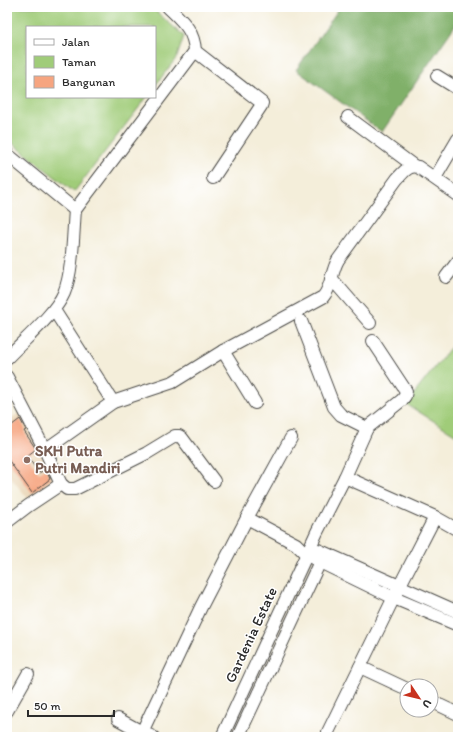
<svg xmlns="http://www.w3.org/2000/svg" width="465" height="744" font-family="Itim,sans-serif">
<style>
.built{fill:#ebd8ba}
.green{fill:#a0cc79;stroke:#667c52}
.forest{fill:#80b069;stroke:#566e4a}
.building{fill:#f6a580}
.lines{fill:none;stroke-linecap:round;stroke-linejoin:round}
.minor-casing{stroke:#494845;stroke-width:14}
.minor{stroke:#fff;stroke-width:12}
.education-dot{fill:#8d6e63;stroke:#fff;stroke-width:1.5}
.labels{text-anchor:middle;stroke-width:3;stroke-linejoin:round;paint-order:stroke}
.education-label{font-size:15px;font-weight:bold;fill:#785e54;stroke:#fff;text-anchor:start}
.street-label{font-size:15px;fill:#2b2b2b;stroke:#fff}
</style>
<rect width="100%" height="100%" fill="#fff"/>
<filter id="ink" filterUnits="userSpaceOnUse"><feTurbulence type="fractalNoise" baseFrequency=".025" numOctaves="2"/><feDisplacementMap in="SourceGraphic" scale="8" xChannelSelector="R" yChannelSelector="G"/><feConvolveMatrix kernelMatrix="1 2 1 2 8 2 1 2 1" color-interpolation-filters="sRGB"/></filter>
<filter id="wash" filterUnits="userSpaceOnUse"><feTurbulence type="fractalNoise" baseFrequency=".012" numOctaves="4" result="noise"/><feDisplacementMap in="SourceGraphic" scale="16" xChannelSelector="R" yChannelSelector="G"/><feGaussianBlur stdDeviation="0.9" result="paint"/><feColorMatrix in="noise" values="0 0 0 0 0 0 0 0 0 0 0 0 0 0 0 0 0 1.4 0 .05"/><feComposite in="paint" operator="in"/></filter>
<g filter="url(#wash)">
<rect width="100%" height="100%" fill="#f4eeda"/>
<path class="built" d="M20,412L58,483L30,501L7,473V422Z"/>
<g class="green">
<path d="M7,7H151L184,36L177,57L155,86V27H27V97H147L74,192L7,139Z"/>
<path d="M458,338V436L406,404Z"/>
</g>
<path class="forest" d="M340,7H458V21L382,132L296,70Z"/>
<g id="blocks">
<path class="building" d="M20,419L26,430L24,431L36,449L27,456L39,473L46,469L50,479L32,493L7,458V429Z"/>
</g>
</g>
<g filter="url(#ink)">
<use href="#blocks" fill-opacity="0" stroke="#494845" stroke-width="1"/>
<g class="lines">
<g class="minor-casing">
<g id="minor">
<path d="M195,51L262,103L261,106L213,178"/>
<path d="M437,76L458,89"/>
<path d="M348,117L414,166"/>
<path d="M7,154L75,210"/>
<path d="M435,178L458,139"/>
<path d="M75,210L195,51C194,30 182,21 168,7"/>
<path d="M446,277L458,261"/>
<path d="M331,278L370,323"/>
<path d="M54,310L113,402"/>
<path d="M223,351L255,403"/>
<path d="M7,358C24,340 55,314 64,293C73,271 73,234 75,210"/>
<path d="M7,377L45,450L61,484L67,489H75L147,453L175,436H179L182,438L214,481"/>
<path d="M367,428L402,400L405,396L406,391L373,341"/>
<path d="M45,450L113,402L173,382L223,351L323,297C332,287 331,272 338,260L397,179C403,173 409,164 418,167L458,195"/>
<path d="M345,477L435,517L458,530"/>
<path d="M247,518L296,544L306,554L320,562L394,598L458,625"/>
<path d="M7,522L28,506L61,484"/>
<path d="M318,550L458,612"/>
<path d="M360,667L407,689"/>
<path d="M431,701L458,714"/>
<path d="M7,711L28,674"/>
<path d="M118,719L142,732"/>
<path d="M153,737L142,732L201,607L247,518L291,438"/>
<path d="M222,737L317,532L345,477L367,428L341,415L334,407L301,321"/>
<path d="M238,737L324,553"/>
<path d="M328,737V732L399,587L435,517"/>
</g>
</g>
<use href="#minor" class="minor"/>
</g>
</g>
<circle class="education-dot" cx="27" cy="460" r="4"/>
<g class="labels">
<g class="education-label">
<text x="35" y="456">SKH Putra<tspan x="35" dy="17">Putri Mandiri</tspan></text>
</g>
<g class="street-label">
<text transform="translate(251 635) rotate(-65)" y="5">Gardenia Estate</text>
</g>
</g>
<rect width="465" height="744" fill="none" stroke="#fff" stroke-width="24"/>
<rect x="26" y="26" width="130" height="72" fill="#ffffff" stroke="#aaaaaa"/>
<rect x="34" y="39" width="20" height="6" fill="#ffffff" stroke="#aaaaaa"/>
<text x="62" y="46" font-size="12" fill="#2b2b2b">Jalan</text>
<rect x="34" y="56" width="20" height="12" fill="#a0cc79" stroke="#aaaaaa"/>
<text x="62" y="66" font-size="12" fill="#2b2b2b">Taman</text>
<rect x="34" y="76" width="20" height="12" fill="#f6a580" stroke="#aaaaaa"/>
<text x="62" y="86" font-size="12" fill="#2b2b2b">Bangunan</text>
<g transform="translate(419 698) rotate(125)"><circle r="19" fill="#ffffff" stroke="#aaaaaa"/>
<path d="M0-3L7 15L0 10L-7 15Z" fill="#c8321e"/>
<text y="-6" font-size="11" font-weight="bold" text-anchor="middle" fill="#2b2b2b">U</text>
</g>
<path d="M28 710v6h86v-6" fill="none" stroke="#2b2b2b" stroke-width="2"/>
<text x="34" y="710" font-size="12" fill="#2b2b2b" stroke="#ffffff" stroke-width="3" paint-order="stroke">50 m</text>
</svg>
